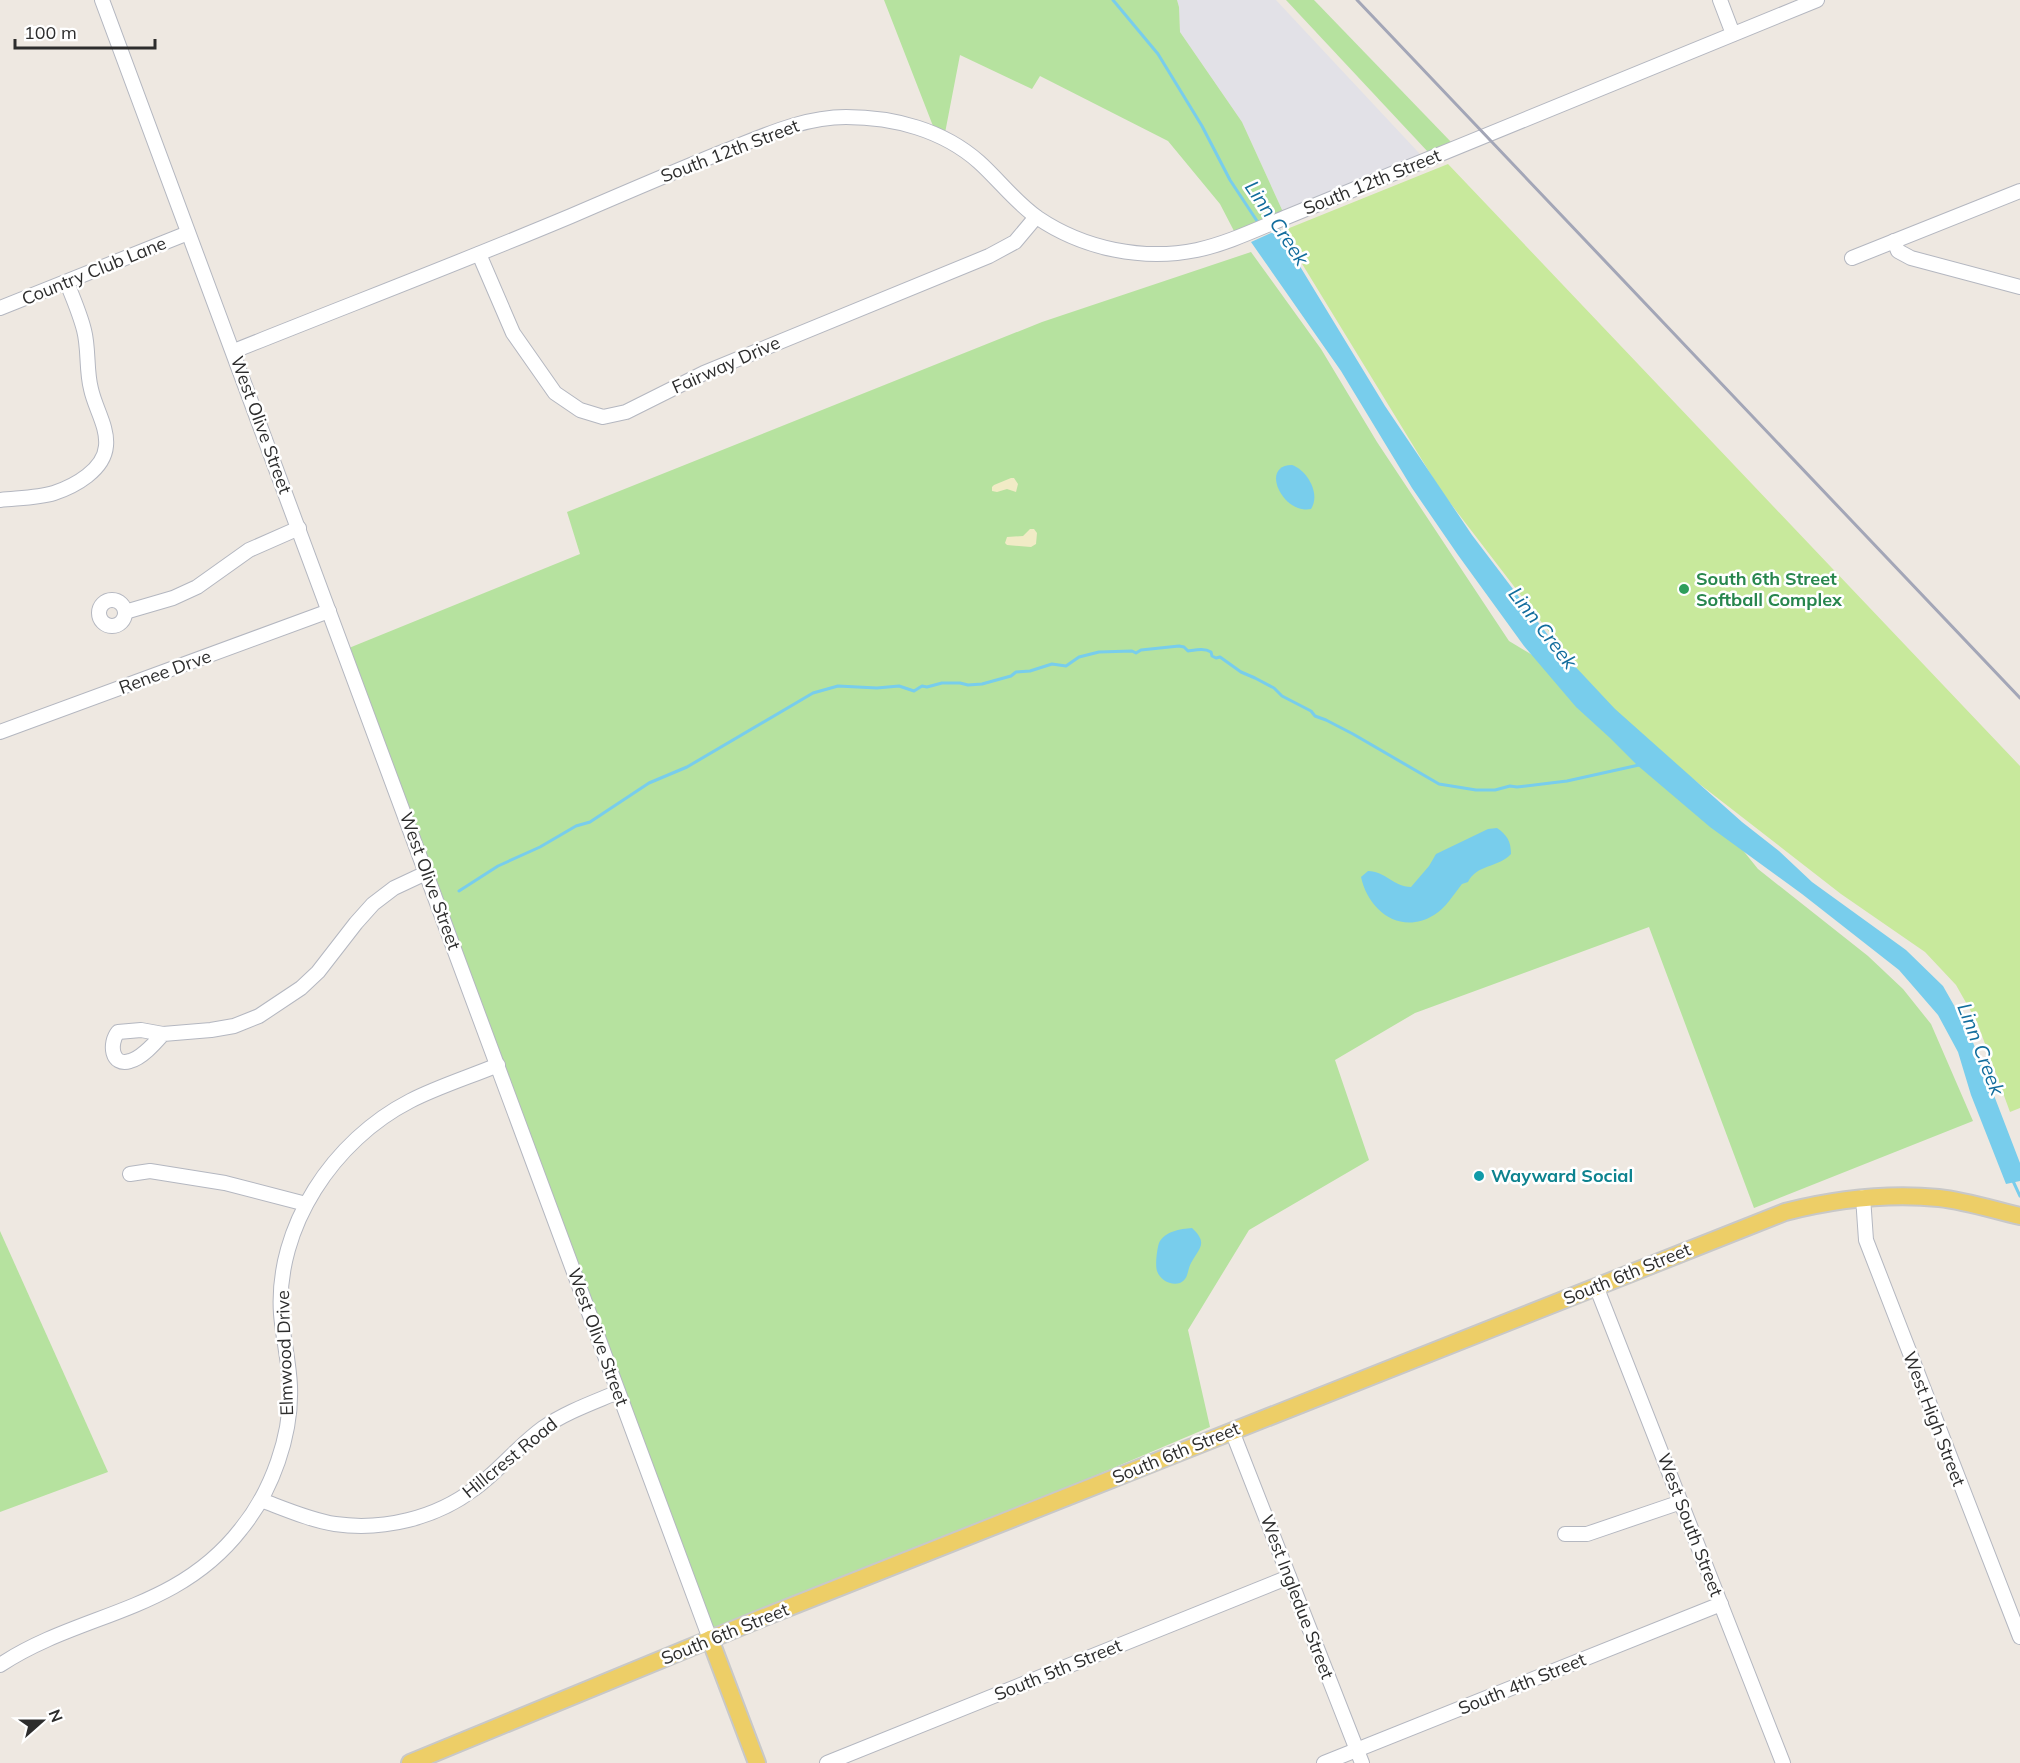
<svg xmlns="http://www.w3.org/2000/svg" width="2020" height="1763" font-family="Mulish,sans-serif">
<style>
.industrial{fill:#e2e1e7}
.green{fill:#b6e29f}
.sand{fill:#f1ebc6}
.pitch{fill:#c8e99c}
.water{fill:#78cdec}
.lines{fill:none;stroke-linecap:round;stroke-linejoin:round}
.stream{stroke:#78cdec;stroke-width:3}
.minor-casing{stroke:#b4b7c0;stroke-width:16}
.major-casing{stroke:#c8c8c8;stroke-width:20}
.minor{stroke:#fff;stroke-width:14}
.major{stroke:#edce67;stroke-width:16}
.rail{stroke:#a3a6b7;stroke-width:3}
.leisure-dot{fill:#2e9e5b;stroke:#fff;stroke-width:2}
.culture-dot{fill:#0f9aa8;stroke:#fff;stroke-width:2}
.labels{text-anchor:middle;stroke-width:5;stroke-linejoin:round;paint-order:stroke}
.street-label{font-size:18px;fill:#2d2d2d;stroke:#fff}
.leisure-label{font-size:18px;font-weight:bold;fill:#27864d;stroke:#fff;text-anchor:start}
.culture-label{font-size:18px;font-weight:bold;fill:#0d838f;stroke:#fff;text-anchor:start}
.water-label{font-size:20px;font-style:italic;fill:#126d9d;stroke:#fff}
</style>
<rect width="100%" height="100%" fill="#eee8e1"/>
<path class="industrial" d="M1177,0H1276L1419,153L1421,159L1283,212L1242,122L1180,32L1179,7Z"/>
<g class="green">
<path d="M884,0H1177L1179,7L1180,32L1242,122L1283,212L1234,231L1220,204L1168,141L1040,76L1032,89L960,55L945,133L933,126Z"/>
<path d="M1286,0H1314L1452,143L1429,153Z"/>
<path d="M1251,252L1321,349L1377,442L1509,641L1636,717L1758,869L1868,956L1903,989L1931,1024L1973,1121L1754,1208L1649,927L1415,1013L1335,1060L1369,1160L1249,1230L1188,1330L1210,1427L710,1639L344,650L580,554L567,512L1042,322Z"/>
<path d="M0,1231L108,1472L0,1512Z"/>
</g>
<g class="sand">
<path d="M1011,478H1014L1018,484L1016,492L1007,489L997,492L992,491V487L994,485Z"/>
<path d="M1030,529H1034L1037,533L1036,544L1031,547L1007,545L1005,543L1007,537L1023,536Z"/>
</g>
<path class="pitch" d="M1448,164L2020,766V1108L2010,1112L1977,1022L1956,985L1925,952L1841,894L1684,772L1592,688L1441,491L1282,231Z"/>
<g class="water">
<path d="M1280,229L1301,268L1385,406L1472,535L1557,647L1615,709L1742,822L1779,851L1812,882L1906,950L1943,986L1968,1030L1990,1085L2020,1163V1181L2006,1184L1971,1095L1958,1052L1938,1015L1899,970L1802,894L1710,827L1637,765L1610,738L1576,707L1524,646L1458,555L1412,488L1341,371L1251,242Z"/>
<path d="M1292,465C1307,470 1321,494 1311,509C1283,515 1259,465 1292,465Z"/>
<path d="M1497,828C1507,835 1511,841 1511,854C1498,868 1477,864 1468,882L1462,884C1454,894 1445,909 1434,915C1400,936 1368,910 1361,877L1368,871C1385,871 1394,887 1411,887L1429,866L1436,854L1488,829Z"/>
<path d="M1192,1228C1208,1243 1200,1247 1191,1263C1187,1270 1189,1279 1180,1283C1171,1286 1160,1280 1157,1271C1155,1265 1157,1249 1159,1243C1165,1231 1180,1229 1192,1228Z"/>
</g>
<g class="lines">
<g class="stream">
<path d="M1113,0L1158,54L1202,126L1230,180L1259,224"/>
<path d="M459,891L498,866L540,847L576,826L590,822L649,783L687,767L813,693L838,686L877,688L899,686L914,691L922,686L927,687L942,683H960L968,685L982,684L1011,676L1016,672L1030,671L1052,664L1066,666L1079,657L1099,652L1132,651L1136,653L1141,650L1179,646L1184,647L1188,651C1196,650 1204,648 1211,652L1212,656L1216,658L1220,657L1241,672L1255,678L1274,688L1282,696L1311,711L1315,716L1326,720L1353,734L1439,784L1476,790H1495L1510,786L1517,787L1567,781L1639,765"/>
<path d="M2013,1181L2020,1196"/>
</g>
<g class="minor-casing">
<g id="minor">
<path d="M102,0L710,1639"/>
<path d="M1720,0L1733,34"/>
<path d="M1894,241L1898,251L1911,258L2020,287"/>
<path d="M479,254L513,333L555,393L580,410L603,417L626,412L704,373L989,256L1015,242L1036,217"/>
<path d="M1852,258L2020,191"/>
<path d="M0,308L188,233"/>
<path d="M234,351C346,306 459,263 571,216C622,194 673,172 725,151C764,136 803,117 846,117C894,117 943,130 979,162C999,180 1016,203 1038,218C1084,249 1143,261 1197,250C1229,243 1259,228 1289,216L1817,0"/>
<path d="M0,500C17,498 38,498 54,493C75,486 104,470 106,446C108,427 95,408 91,389C86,370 89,349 84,330C80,314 73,298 67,283"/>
<circle cx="112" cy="613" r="13"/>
<path d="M125,612L173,598L197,587L249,550L299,528"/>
<path d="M0,732L329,611"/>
<path d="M163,1034C155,1043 142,1058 130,1061C111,1067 109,1043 118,1032L141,1030L163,1034L211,1030L234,1026L259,1016L301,988L318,972L356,923L373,904L394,888L426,873"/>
<path d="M130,1174L150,1171L225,1183L306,1204"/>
<path d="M1863,1197L1866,1240L2020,1637"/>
<path d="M1596,1286L1783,1763"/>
<path d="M1232,1431L1362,1763"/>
<path d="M261,1500C285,1509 310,1520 335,1524C383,1531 436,1518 474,1489C499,1471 518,1446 543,1428C566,1412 592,1403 618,1392"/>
<path d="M1565,1534H1587L1681,1502"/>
<path d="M0,1665C80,1612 176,1613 241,1529C272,1491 292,1435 290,1386C289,1362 283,1338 281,1314C275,1227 334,1140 410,1101C437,1087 469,1077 498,1065"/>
<path d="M827,1763L1289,1577"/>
<path d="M1324,1763L1721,1604"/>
</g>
</g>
<g class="major-casing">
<g id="major">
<path d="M710,1639L757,1763"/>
<path d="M410,1763L757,1620L1785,1212C1836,1199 1886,1193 1939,1198C1966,1201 1994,1210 2020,1216"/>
</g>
</g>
<use href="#minor" class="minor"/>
<use href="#major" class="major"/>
<path class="rail" d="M1357,0L2020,698"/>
</g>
<circle class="leisure-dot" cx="1684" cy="589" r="6"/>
<circle class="culture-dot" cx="1479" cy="1176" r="6"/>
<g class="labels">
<g class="street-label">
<text transform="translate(730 151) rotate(-21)" y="6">South 12th Street</text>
<text transform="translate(1372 182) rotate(-22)" y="6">South 12th Street</text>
<text transform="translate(94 271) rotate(-22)" y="6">Country Club Lane</text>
<text transform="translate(726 365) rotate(-24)" y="6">Fairway Drive</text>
<text transform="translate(261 425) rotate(70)" y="6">West Olive Street</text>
<text transform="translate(165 672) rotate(-20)" y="6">Renee Drve</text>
<text transform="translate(430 881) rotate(70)" y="6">West Olive Street</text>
<text transform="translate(1627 1274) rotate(-22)" y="6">South 6th Street</text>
<text transform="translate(598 1337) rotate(70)" y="6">West Olive Street</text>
<text transform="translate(285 1353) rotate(-92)" y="6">Elmwood Drive</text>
<text transform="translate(1934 1419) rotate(69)" y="6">West High Street</text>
<text transform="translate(1176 1453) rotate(-22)" y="6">South 6th Street</text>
<text transform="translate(510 1458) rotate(-39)" y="6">Hillcrest Road</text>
<text transform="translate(1690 1525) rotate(69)" y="6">West South Street</text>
<text transform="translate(1297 1597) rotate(69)" y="6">West Ingledue Street</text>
<text transform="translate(725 1634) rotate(-22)" y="6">South 6th Street</text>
<text transform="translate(1058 1670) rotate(-22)" y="6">South 5th Street</text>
<text transform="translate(1522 1684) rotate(-22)" y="6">South 4th Street</text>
</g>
<g class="leisure-label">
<text x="1696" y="585">South 6th Street<tspan x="1696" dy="21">Softball Complex</tspan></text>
</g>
<g class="culture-label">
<text x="1491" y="1182">Wayward Social</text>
</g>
<g class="water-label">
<text transform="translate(1277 223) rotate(56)" y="7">Linn Creek</text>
<text transform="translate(1543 628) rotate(52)" y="7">Linn Creek</text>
<text transform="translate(1981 1049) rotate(69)" y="7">Linn Creek</text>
</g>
</g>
<g transform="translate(42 1721) rotate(69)" stroke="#ffffff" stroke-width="4.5" paint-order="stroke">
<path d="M0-4.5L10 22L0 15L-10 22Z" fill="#2d2d2d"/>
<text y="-9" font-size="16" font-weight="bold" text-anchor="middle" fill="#2d2d2d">N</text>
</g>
<path d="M15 39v9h140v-9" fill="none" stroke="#2d2d2d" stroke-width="3"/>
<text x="24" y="39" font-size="18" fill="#2d2d2d" stroke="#ffffff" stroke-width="4.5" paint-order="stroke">100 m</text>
</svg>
